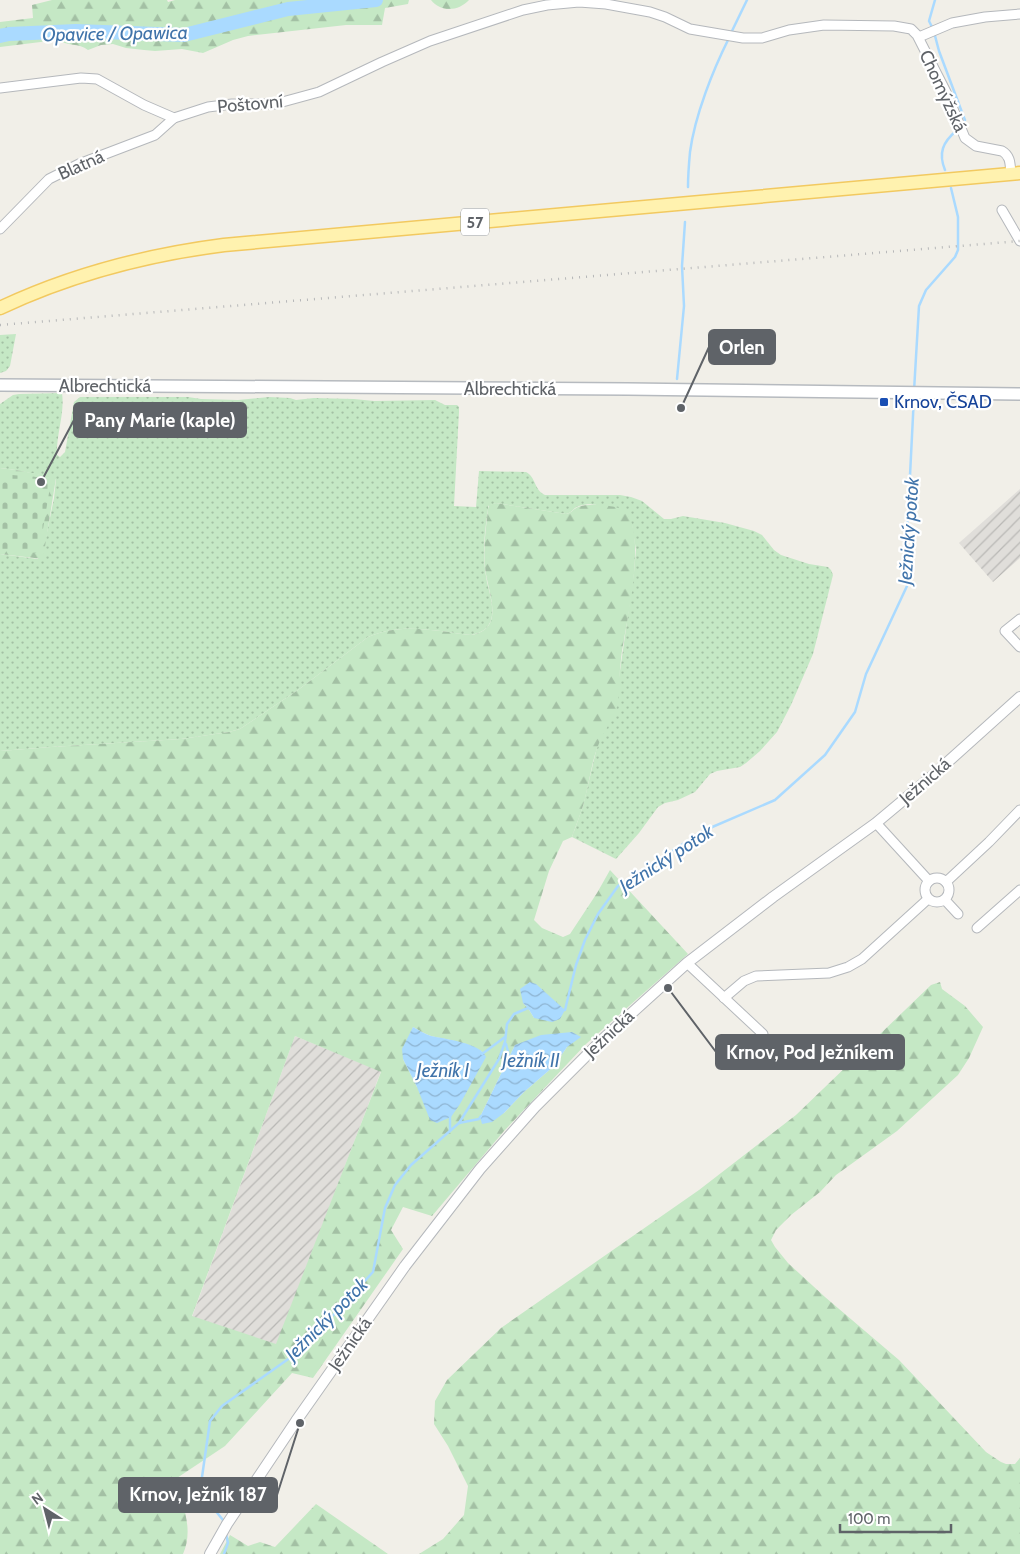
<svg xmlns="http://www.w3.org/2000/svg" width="1020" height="1554" font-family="Cabin,sans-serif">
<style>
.industrial{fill:url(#industrial-furrows)}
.grass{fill:url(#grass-dots)}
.forest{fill:url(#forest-firs);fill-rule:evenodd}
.cemetery{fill:url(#cemetery-stones)}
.water{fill:url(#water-waves)}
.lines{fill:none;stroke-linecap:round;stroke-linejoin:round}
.stream{stroke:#aadaff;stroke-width:2.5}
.river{stroke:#aadaff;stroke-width:14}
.minor-casing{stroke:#b5b8bc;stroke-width:11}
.tertiary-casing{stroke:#b5b8bc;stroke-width:12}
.secondary-casing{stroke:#b6babf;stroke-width:14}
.primary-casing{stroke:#f2c960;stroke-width:15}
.minor{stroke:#fff;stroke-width:9}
.tertiary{stroke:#fff;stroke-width:10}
.secondary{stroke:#fff;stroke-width:11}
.primary{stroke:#fff2af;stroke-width:12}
.rail{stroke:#b6b7b8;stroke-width:2.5;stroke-dasharray:1 6;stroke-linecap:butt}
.transit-dot{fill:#1a4fb4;stroke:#fff;stroke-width:2}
.labels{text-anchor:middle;stroke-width:4.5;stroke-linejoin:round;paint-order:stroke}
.shield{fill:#fff;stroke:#8f9295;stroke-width:1}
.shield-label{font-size:16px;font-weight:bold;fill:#5f6368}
.street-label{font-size:18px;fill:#5f6368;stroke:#fff}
.transit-label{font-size:18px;fill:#164399;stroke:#fff;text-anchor:start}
.water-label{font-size:19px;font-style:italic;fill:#4174aa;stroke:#fff}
.leader{fill:none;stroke:#5f6368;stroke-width:2}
.callout-dot{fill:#5f6368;stroke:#fff;stroke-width:2}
.callout{fill:#5f6368;stroke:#5f6368;stroke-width:2}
.callout-label{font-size:19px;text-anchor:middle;font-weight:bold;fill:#fff}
</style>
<defs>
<pattern id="industrial-furrows" width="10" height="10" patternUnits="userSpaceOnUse" patternTransform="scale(1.25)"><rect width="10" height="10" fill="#e0deda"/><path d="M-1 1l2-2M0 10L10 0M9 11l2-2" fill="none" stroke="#b9b8b5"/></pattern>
<pattern id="grass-dots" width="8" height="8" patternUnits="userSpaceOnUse" patternTransform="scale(1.25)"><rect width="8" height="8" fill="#c5e8c5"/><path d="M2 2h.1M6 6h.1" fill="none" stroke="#a3c0a4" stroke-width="1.8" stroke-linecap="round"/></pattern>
<pattern id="forest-firs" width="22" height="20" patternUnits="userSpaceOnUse" patternTransform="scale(1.25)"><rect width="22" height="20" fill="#c5e8c5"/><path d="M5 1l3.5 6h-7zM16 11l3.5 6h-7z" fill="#a3c0a4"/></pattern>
<pattern id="cemetery-stones" width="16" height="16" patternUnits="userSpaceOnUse" patternTransform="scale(1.25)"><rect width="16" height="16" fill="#c5e8c5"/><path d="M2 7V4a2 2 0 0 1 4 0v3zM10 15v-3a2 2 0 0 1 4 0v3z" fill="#a3c0a4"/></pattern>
<pattern id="water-waves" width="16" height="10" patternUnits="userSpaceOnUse" patternTransform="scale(1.25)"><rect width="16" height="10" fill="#aadaff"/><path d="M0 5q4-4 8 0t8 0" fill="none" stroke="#8eb4d2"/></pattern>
</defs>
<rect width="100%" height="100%" fill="#f1efe8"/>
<g class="industrial">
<path d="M1020,489V558L993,582L959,543Z"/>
<path d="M295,1036L381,1071L277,1345L192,1317Z"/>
</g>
<g class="grass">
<path d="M16,334L10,366L6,371L0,373V335Z"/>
<path d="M62,393C65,414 56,434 57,455L60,457L65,452L74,402L80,397H188L201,399L238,400L269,397L290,398L296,400L314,398L354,399L374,401L435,400L445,405H457L459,407V412L454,506L476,507L479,471L526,472C536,477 534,490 545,495H620L631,497L642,501L664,519H671L683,516L725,523L754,531L762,535L774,550L781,555L809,564L828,567L831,570L833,575L813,654L791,705L777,732L760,751L746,763L740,767L717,771L710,774L695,792L678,800L665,803L658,807L639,833L616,859L572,837L583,806L597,747L604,730L619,678L634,572L636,550L632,525C616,513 600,499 579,506C573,508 572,513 566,514L496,503L488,506V509C486,523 484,537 484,551C484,561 485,572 487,582C492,602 501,630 471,635C437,631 401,622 368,637L298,690L240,729L229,732L181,739L51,747L0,751V554L38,559L43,552L54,498L56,479C37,474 19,470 0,468V404L13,395L19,394Z"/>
</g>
<g class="forest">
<path d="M52,0H167L168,2L175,0H409L408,4L385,8L382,25H346L248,36L233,40L203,53L182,49L155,51L144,50L126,48L113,44L101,45L88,50C79,43 67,46 57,40L0,47V22L33,18L32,5Z"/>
<path d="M431,0H469C459,11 441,13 431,0Z"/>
<path d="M0,468C19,470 37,474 56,478L43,559L0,554Z"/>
<path d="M496,503L566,514C572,513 573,509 578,507C588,503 614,505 623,510C650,529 624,630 621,659C619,673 620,687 618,701C617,715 603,731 598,746C592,761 590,778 586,794C583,809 577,822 572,837L563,841L549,871L534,920L542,928L563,937L570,934L597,893L610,870L688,954L586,1044L504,1131L432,1216L403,1207L391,1230L403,1249L313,1378L292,1373L225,1446L174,1480C183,1504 194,1529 183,1554H0V751L51,747L181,739L229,732L240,729L298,690L368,637C401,622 437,631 471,635C508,629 486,589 485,566C483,547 486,528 488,509L489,505ZM530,982L534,1018L528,1008L523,1003ZM413,1027C419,1030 425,1034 431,1036C449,1040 469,1042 484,1053L417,1087L403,1059ZM295,1036L381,1072L276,1344L192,1316ZM515,1045L567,1047L554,1066L524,1092L504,1113L480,1117Z"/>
<path d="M940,982L942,989L965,1006L983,1027L969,1058L958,1075L897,1131L836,1175L820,1192L791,1215L776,1230L771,1240L775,1247L788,1263L825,1297L899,1360L986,1452L1001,1462L1006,1464H1015L1020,1458V1554H419L443,1539L464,1515L468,1486L448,1446L434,1424L435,1401L447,1380L501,1328L699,1190L796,1115L931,985Z"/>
<path d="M316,1504L388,1554H220L230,1535L248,1546L260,1542L275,1547Z"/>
</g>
<path class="cemetery" d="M0,474L48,478L50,480V484L48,485V487H50L39,553L0,550Z"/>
<g class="water">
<path d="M530,982L536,984L565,1010L560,1019L552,1022L534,1018L528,1008L523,1003L520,989Z"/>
<path d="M413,1027C419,1030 425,1034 431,1036C445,1039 481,1043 486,1057L460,1104L451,1117L437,1123L430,1120L417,1087L403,1059L402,1049Z"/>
<path d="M572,1032L581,1037L567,1047L554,1066L524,1092L504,1113L492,1122L482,1124L480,1117L515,1045L541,1035Z"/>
</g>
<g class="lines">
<g class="stream">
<path d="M932,27L929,21L935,0"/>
<path d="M934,32L939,51L963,115L965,120L963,125"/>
<path d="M731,33L747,0"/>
<path d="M945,170C938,153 943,142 956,131"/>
<path d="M688,187C688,175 689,163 690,152C695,115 713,70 729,38"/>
<path d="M677,379L684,306L682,266L685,222"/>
<path d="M914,391L919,306L926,290L955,257L958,250V217L951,188"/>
<path d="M563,1010H565L576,965L585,940L598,914L618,886L703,831L775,800L825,755L855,712L866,674L907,586L906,555L914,396"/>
<path d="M506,1044L510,1060"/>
<path d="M482,1054L505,1037"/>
<path d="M450,1115V1131"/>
<path d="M459,1123L479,1119L481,1116"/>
<path d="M223,1524V1520L205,1498L201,1484L210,1421L222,1406L301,1350L373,1272L385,1208L395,1185L411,1165L459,1123L499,1059L505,1042L507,1024L514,1014L528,1008L531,1009"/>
<path d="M224,1554L228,1543L226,1534"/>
</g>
<path class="river" d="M0,36L9,34L76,31L184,35L288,9L376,0"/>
<g class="minor-casing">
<g id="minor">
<path d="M919,37L952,23L985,17L1020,14"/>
<path d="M0,88L81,78L97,79L144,105L174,118L208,107L232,104H275L319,92L382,62L430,41L523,10L547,5L579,2L606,4L650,12L665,17L690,29L743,38H762L789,30L824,25L894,26L911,29L917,35L946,92L965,138L976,146L1002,151C1011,156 1010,165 1011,174"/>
<path d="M1002,210L1020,241"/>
<path d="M0,229L49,179L79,164L155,135L174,118"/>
<path d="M1020,619L1005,631L1020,647"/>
<path d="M876,823L929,881"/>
<circle cx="937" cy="890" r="12"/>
<path d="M946,882L989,842L1020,810"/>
<path d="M945,900L958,914"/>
<path d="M977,928L1020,890"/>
<path d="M687,963L763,1034"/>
<path d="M724,998L744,981L756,976L829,973L848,967L862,959L928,899"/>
</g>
</g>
<g class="tertiary-casing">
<path id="tertiary" d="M210,1554L227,1524L296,1421L405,1266L480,1169L535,1107L602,1040L687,963L773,897L876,823L931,777L1020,697"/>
</g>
<g class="secondary-casing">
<path id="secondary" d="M0,385L628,389L1020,394"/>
</g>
<g class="primary-casing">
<path id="primary" d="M0,308C72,274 146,255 224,245L1020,173"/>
</g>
<use href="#minor" class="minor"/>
<use href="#tertiary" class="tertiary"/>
<use href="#secondary" class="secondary"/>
<use href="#primary" class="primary"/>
<path class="rail" d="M0,325L1020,241"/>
</g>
<rect class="transit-dot" x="879" y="397" width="10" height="10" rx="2.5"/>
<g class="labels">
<rect class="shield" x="461" y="208.5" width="28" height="27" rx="4"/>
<g class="shield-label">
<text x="475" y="228">57</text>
</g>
<g class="street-label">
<text transform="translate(943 91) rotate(65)" y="6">Chomýžská</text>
<text transform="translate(250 104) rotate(-5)" y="6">Poštovní</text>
<text transform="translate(81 165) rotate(-24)" y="6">Blatná</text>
<text x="105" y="392">Albrechtická</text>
<text x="510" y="395">Albrechtická</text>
<text transform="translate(925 781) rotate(-41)" y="6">Ježnická</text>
<text transform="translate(609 1034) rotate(-43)" y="6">Ježnická</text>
<text transform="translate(350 1344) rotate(-55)" y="6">Ježnická</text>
</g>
<g class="transit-label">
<text x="894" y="408">Krnov, ČSAD</text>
</g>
<g class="water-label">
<text transform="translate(115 33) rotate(-1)" y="7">Opavice / Opawica</text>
<text transform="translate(908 531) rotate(-86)" y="7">Ježnický potok</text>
<text transform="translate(666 858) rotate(-33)" y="7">Ježnický potok</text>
<text x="531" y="1067">Ježník II</text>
<text x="443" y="1077">Ježník I</text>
<text transform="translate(326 1319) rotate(-45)" y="7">Ježnický potok</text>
</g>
</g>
<path class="leader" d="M681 408L709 347M41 482L74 420M668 988L716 1052M300 1423L277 1495"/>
<g class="callout-dot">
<circle cx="681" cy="408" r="5"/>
<circle cx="41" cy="482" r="5"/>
<circle cx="668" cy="988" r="5"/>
<circle cx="300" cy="1423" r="5"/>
</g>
<g class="callout">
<rect x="709" y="330" width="66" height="34" rx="5"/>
<rect x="74" y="403" width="172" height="34" rx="5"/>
<rect x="716" y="1035" width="188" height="34" rx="5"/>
<rect x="119" y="1478" width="158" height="34" rx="5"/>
</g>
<g class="callout-label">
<text x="742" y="354">Orlen</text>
<text x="160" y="427">Pany Marie (kaple)</text>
<text x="810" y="1059">Krnov, Pod Ježníkem</text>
<text x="198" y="1501">Krnov, Ježník 187</text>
</g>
<g transform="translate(45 1509) rotate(324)" stroke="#ffffff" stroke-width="4" paint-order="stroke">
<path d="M0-4L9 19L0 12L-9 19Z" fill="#5f6368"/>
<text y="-8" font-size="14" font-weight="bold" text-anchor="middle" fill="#5f6368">N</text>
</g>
<path d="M840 1524v8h111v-8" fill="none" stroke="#5f6368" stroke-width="2.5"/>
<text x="848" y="1524" font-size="15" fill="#5f6368" stroke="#ffffff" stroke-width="4" paint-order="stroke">100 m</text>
</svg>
